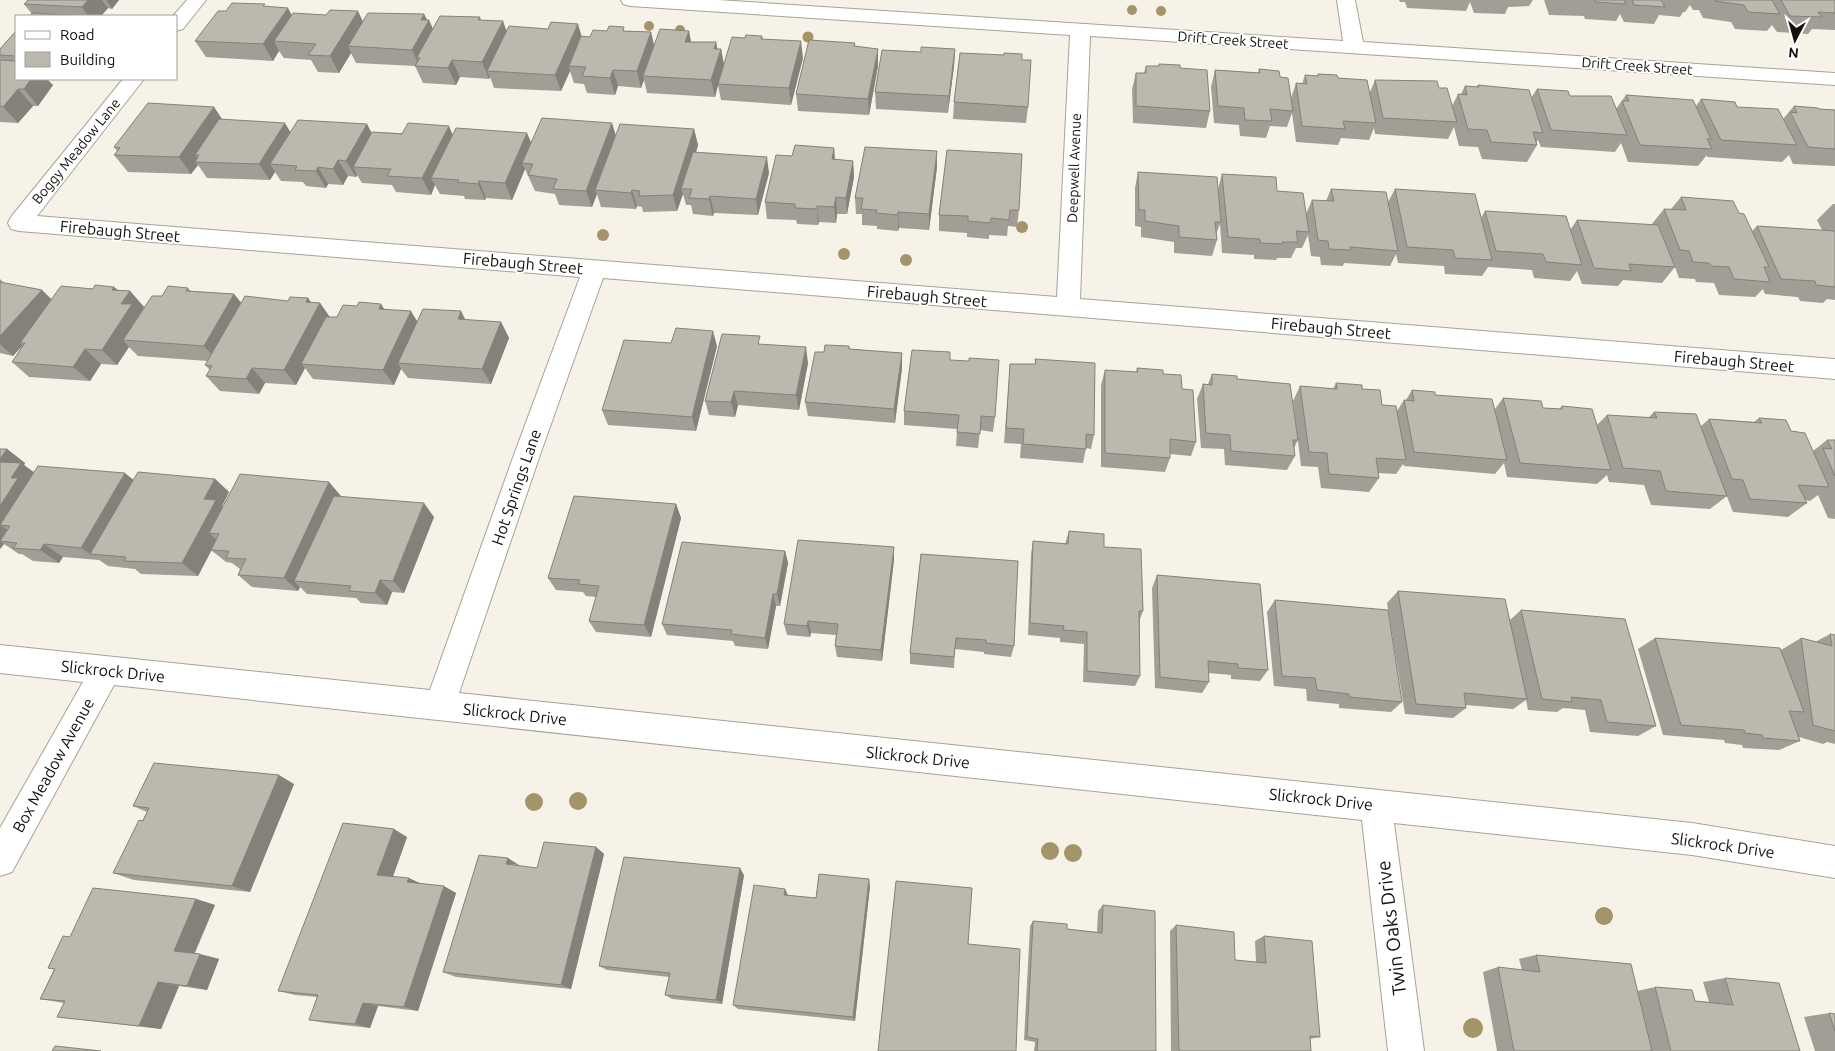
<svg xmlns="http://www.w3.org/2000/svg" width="1835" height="1051" font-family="Ubuntu,sans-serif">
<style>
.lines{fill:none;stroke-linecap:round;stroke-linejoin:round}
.minor-casing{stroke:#a6a399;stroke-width:2}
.minor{fill:#fff;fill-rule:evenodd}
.tree{fill:#a39568}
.wall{fill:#a29e96}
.shaded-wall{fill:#84817a}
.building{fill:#bcb8ae;stroke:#84817a}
.labels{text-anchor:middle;stroke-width:4;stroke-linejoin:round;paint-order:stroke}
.far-street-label{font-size:14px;fill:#13120f;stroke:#fff}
.street-label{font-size:16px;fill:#13120f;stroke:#fff}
.near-street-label{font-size:19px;fill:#13120f;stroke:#fff}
</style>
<rect width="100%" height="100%" fill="#f6f2e8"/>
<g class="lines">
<g class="minor-casing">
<g id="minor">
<path d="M187,0H206L183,29L176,31V16H173Z"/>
<path d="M621,0H718L1343,41L1337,0H1355L1363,42L1835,73V85L1090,36L1080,299L1835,359V379L603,278L541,452L459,693L1692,823L1835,846V878L1692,855L1394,823L1424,1051H1388L1362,820L114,685L12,872L0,876V828L83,682L0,673V645L430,690L515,452L580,277L19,231L11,229L8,223L11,217L123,79H144L37,216L1057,297L1070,35L630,6L623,4Z"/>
</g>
</g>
<use href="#minor" class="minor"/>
</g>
<g class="tree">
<circle cx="1132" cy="10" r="5"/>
<circle cx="1161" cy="11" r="5"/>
<circle cx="649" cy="26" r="5"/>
<circle cx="680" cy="30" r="5"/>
<circle cx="808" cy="37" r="5.5"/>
<circle cx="1022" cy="227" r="6"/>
<circle cx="603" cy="235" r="6"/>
<circle cx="844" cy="254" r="6"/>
<circle cx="906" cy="260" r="6"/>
<circle cx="578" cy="801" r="9"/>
<circle cx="534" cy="802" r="9"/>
<circle cx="1050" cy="851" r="9"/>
<circle cx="1073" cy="853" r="9"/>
<circle cx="1604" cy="916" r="9"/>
<circle cx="1473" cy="1028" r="10"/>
</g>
<g class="wall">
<path d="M28,0H119L112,9L108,8L101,16H30L32,14L24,4Z"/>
<path d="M1399,0H1533L1529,6L1508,7L1505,14L1474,13L1470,2L1466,11L1407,8L1405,2H1400Z"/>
<path d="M1544,0H1835V30L1812,29L1808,34L1777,32L1772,25L1767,31L1735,29L1731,22L1703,18L1699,10H1693L1690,5L1685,12H1683L1680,17L1659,15L1654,24L1624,22L1620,14L1616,21L1585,19L1584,16L1549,15Z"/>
<path d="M266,6L292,15L363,22L424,14L427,20H429L433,29L480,17L481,20L506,31L590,37L625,31L651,32L654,46L689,31L691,42H716L717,49H721L724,64L745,38L762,36L763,39L803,58L791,105L721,100L718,85L715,97L647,93L644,80L641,88L618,86L615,95L587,93L584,84L574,83L570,71L561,91L494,88L490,77L489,79L460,77L456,85L423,83L415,66L356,63L351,53L339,73L318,72L311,60L284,58L279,51L273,61L206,57L195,41L226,11Z"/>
<path d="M16,31V79L53,85L38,106H33L18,123L0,122V49Z"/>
<path d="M855,43V46L878,66L869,115L798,111L796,94Z"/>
<path d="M955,49L954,66L948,113L876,109L875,92Z"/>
<path d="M1022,60L1028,107L1026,123L953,119L954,102Z"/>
<path d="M1159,64L1180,68L1210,111L1206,128L1133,123L1132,89L1136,73H1144L1146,66H1159Z"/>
<path d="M1259,69L1280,77L1291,98L1296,83L1302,84L1305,75L1317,76L1318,74L1338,78L1370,92L1375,80L1439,88L1452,106L1458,94H1461L1465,86L1476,87L1478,85L1531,98L1537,89L1570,96L1616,109L1626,95L1696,106L1701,99L1737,107L1783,119L1794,106L1819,109L1835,110V166L1793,164L1789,155L1782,162L1707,157V155L1698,166L1628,162L1621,143L1615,152L1541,147L1538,140L1536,143L1537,145L1527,162L1482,159L1478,147L1459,146L1454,127L1448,139L1375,134L1374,128L1369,140L1341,138L1338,145L1296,142L1292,113L1287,127L1270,126L1266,138L1240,136L1239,125L1214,123L1211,87L1215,70L1258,73Z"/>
<path d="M214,107L222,119L290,132H372L453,135L531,143L694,129L698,145L696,153L769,173L758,215L714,213L713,216L693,214L691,205H686L683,194L677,211L643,212L642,207L637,206L636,209L601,207L597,194L592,207L559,205L555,194L535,191L525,169L512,200L486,198L485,200L465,199L464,196L440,194L435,185L431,195L396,192L392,185L362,183L357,175L356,177L348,176L343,185L328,184L326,188L306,186L303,182L281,181L275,172L270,180L207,178L198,165L191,174L128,172L114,155L117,151L114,147Z"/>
<path d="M834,148L835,159L853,161L854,177L847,214H837L836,223L819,222L818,225L797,224L796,220L767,219L765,202L792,156Z"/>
<path d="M947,150L1019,210L1017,227L1008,226L1007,236L989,235V239L967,237V233L939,231V215Z"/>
<path d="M937,167L929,230L899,228L898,231L877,229V226L862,225V214H856L855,198Z"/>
<path d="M1138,172L1218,189L1222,174L1277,191L1306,214L1312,200L1326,201L1331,189L1388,202L1395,189L1481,218L1485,211L1570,230L1577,220L1651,225L1664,209H1671L1681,197L1739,213L1752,231L1757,226L1822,230L1817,220L1833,204H1835V300L1827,299L1823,303L1800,301L1798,297L1765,294L1763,289L1755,297L1719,295L1714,283L1696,282L1695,279L1679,278L1675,267L1662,283L1623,280L1618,286L1582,284L1577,271L1570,281L1534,278L1532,270L1488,267L1482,276L1445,274L1444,266L1398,263L1396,254L1390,266L1344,263L1343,266L1321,265L1320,257L1311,256L1308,235L1302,248H1296L1291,258H1277L1276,260L1254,259V255L1222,253L1220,224L1216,234L1217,240L1212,256L1174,253V242L1141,237V227L1135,226V188Z"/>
<path d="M0,279L4,283L42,290L51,299L93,289L114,287L118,290L130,291L144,307L162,296L188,288L191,291L234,294L241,303L288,301L308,298L311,302L320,303L330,317H337L384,309L417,321L461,311L465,320L501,322L509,338L491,384L408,378L401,369L394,385L313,379L305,368L296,385L265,383L259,394L220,391L206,376L210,370L205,365L208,361L138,356L129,347L117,365L101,364L90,381L29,377L12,362L23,345L13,356L0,353Z"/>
<path d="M761,344L808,363L799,410L738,405L735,417L709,415L705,401Z"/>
<path d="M717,346L696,431L608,425L602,410Z"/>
<path d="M849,346L850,349L902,353V368L895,423L808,416L805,402L824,352Z"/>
<path d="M1035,359L1094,435L1091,449L1086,448L1083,463L1020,458L1021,444L1004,443L1009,379L1010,364H1035Z"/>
<path d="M950,360L995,417L993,432L980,430L978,448L956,446L957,429L904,425V411Z"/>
<path d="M1137,368L1163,374L1182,389L1196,442L1191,456L1170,454V458L1165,472L1101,467V385L1105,370L1136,372Z"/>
<path d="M1212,374L1237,379L1298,440L1294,448L1295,456L1287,470L1225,465L1224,449L1201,448L1197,399L1203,384H1208Z"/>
<path d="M1336,383L1362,389L1382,405L1397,411L1404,400H1406L1412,390L1495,409L1503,398L1543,408L1559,409L1562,406L1597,425L1607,415L1648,418L1654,412L1701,426L1709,419L1754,422L1759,418L1791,431L1813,451L1827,440H1835V519L1828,518L1818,495L1810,501L1805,500L1807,503L1788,517L1733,512L1726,494L1727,496L1710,509L1651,505L1644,485L1609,482L1607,475L1597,484L1507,477L1504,463L1495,474L1404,466L1403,464L1396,474L1378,473L1379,478L1369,492L1321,488L1318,467L1301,466L1293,401L1300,386L1333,389Z"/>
<path d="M0,449H7L25,463L24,465L34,472L134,480L215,479L229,492L222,506L223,507L341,496V497L434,517L404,593L392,592L387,605L361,603L356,598L307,594L300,587L298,591L252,587L238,575L240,569L232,563L226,562L211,550L198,576L141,574L135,569L108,566L99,560L63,557L59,563L33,561L22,554H19L4,544L0,549Z"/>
<path d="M676,504L681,518L651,637L596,632L589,621L596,597L586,596L583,592L556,590L548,578Z"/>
<path d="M1069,531L1104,547L1143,611L1140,619V676L1135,686L1083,682L1084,644L1060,642V638L1028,635L1031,554L1033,541L1065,544Z"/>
<path d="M785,551L788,563L780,606H776L768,649L735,646L733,641L667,635L662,624Z"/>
<path d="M921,554L1014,646L1011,657L984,654V652L955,649L954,668L910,664V653Z"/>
<path d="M894,560L882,661L837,657L835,646L836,635L811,633L810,637L787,635L784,624Z"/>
<path d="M1157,575L1268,670L1260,681L1231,679V675L1208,673L1209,682L1202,693L1155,688L1152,588Z"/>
<path d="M1398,591L1510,620L1521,610L1656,726L1638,736L1590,732L1585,710L1563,708L1557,712L1528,710L1526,700L1513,709L1466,705V708L1453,718L1405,714L1387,603Z"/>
<path d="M1275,600L1402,702L1391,712L1339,708V704L1307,701L1306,689L1274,686L1267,612Z"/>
<path d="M1830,634L1835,635V744L1827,742L1823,744L1799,737L1800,741L1779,750L1743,748L1742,745L1725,743L1724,740L1663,735L1638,649L1655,638L1781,650L1801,638L1815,642Z"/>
<path d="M294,784L250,892L134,880L113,873L147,812L133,806Z"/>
<path d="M407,837L393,876L456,893L418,1011L378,1006L370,1028L326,1023L309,1020L317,997L295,995L278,991Z"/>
<path d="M596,847L604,854L571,989L456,977L443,972L537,868Z"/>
<path d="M744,875L722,1004L672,999L665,995L669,977L607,970L599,966Z"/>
<path d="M870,886L855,1021L738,1009L733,1005L788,895L816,898Z"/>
<path d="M196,899L215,905L195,953L219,959L207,990L179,986L161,1029L57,1017L64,1003L40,999L54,969L48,968L70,937Z"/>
<path d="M1103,905L1156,1051H1034L1035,1042L1024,1040L1030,926L1033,921L1067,929L1097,932L1098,911Z"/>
<path d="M1176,925L1235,960L1256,962L1255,941L1264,936L1320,1037L1310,1039L1311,1051H1171L1170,931Z"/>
<path d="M1536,955L1637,991L1655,987L1695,1001L1709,1002L1703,982L1725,978L1800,1051H1497L1483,972L1498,967L1522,970L1519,959Z"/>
<path d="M1829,1013L1835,1014V1051H1815L1804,1017Z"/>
</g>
<g class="shaded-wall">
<path d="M88,0H102L108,8L101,16H88L82,7Z"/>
<path d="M106,0H119L112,9Z"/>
<path d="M288,8L297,25L274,41L279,51L273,61L263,44Z"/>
<path d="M358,11L366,28L348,46L351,53L339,73L330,56Z"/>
<path d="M424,14L428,22L429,20L436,37L420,58L417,57L421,65L420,67L412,50L421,20Z"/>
<path d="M503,21L509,38L487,71L490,77L489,79L482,62Z"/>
<path d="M578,24L583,41L569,66L570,71L561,91L555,75Z"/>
<path d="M689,31L692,48L685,42Z"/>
<path d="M651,32L655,49L643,76L644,80L641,88L637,71Z"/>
<path d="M801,41L803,58L791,105L789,88Z"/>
<path d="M716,42L719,57L721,49L724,66L718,84V85L715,97L711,80L714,49Z"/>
<path d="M878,49V66L869,115L868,99Z"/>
<path d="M955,49L954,66L948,113L949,96Z"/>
<path d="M452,60L460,77L456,85L448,68Z"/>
<path d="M613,70L618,86L615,95L610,78Z"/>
<path d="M31,79H47L53,85L38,106L24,89Z"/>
<path d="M18,89L33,106L18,123L3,107Z"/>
<path d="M214,107L225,124L199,155H195L200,161L195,162L198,165L191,174L179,157Z"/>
<path d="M285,123L295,140L270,164L275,172L270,180L259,164Z"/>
<path d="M612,123L617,139L595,190L597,194L592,207L586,191Z"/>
<path d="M367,124L376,141L353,167L357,175L356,177L346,161Z"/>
<path d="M449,126L456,143L431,178L435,185L431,195L422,178Z"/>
<path d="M694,129L698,145L684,189H681L683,194L677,211L673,195Z"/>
<path d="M527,133L534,149L522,163L525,169L512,200L505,183Z"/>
<path d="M834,148L835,164L832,159Z"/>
<path d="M937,151V167L929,230V214Z"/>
<path d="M767,157L769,173L758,215L756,199Z"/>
<path d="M338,160L348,176L343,185L333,169Z"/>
<path d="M853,161L854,177L847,214L846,198Z"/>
<path d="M318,167L328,184L326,188L316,171Z"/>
<path d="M479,181L486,198L485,200L478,184Z"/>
<path d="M632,190L637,206L636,209L631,193Z"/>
<path d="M710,196L714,213L713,216L709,199Z"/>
<path d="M836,197L837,214L836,223L834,207Z"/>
<path d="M817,206L819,222L818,225L817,209Z"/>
<path d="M898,212L899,228L898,231Z"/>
<path d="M114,287L125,298L130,291L144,307L123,340L129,347L117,365L102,350L121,304L112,290Z"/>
<path d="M42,290L58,306L20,343L23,345L13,356L0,344V336Z"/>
<path d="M234,294L247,310L218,361L204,346Z"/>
<path d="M308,298L316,310L320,303L331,319L301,364L305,368L296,385L284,370L306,302Z"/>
<path d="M381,304L391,319L379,309Z"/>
<path d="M411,311L420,326L398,363L401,369L394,385L383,370Z"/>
<path d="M461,311L469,327L458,319Z"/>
<path d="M501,322L509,338L491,384L482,369Z"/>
<path d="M713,331L717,346L696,431L692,417Z"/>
<path d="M806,347L808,363L799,410L796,395Z"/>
<path d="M85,349L101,364L90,381L73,367Z"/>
<path d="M902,353V368L895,423L894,409Z"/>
<path d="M252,368L265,383L259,394L246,379Z"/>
<path d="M734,391L738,405L735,417L731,402Z"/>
<path d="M7,449L25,463L24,465L39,477L10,526L0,525V506L11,478L0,463V459Z"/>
<path d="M125,473L142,487L90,554L99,560L81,548Z"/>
<path d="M215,479L229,492L222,506L230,513L209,533L217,540L198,576L182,563L204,499Z"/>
<path d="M329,482L341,496L302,582L294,581L300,587L298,591L284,578Z"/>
<path d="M424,503L434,517L404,593L393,581Z"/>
<path d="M676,504L681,518L651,637L644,625Z"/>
<path d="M0,525L11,532L0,541Z"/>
<path d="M0,541L4,544L0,549Z"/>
<path d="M44,544L63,557L59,563L40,550Z"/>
<path d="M894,547V560L882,661L881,650Z"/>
<path d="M785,551L788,563L780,606L777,594Z"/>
<path d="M380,580L392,592L387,605L375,593Z"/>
<path d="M773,594L776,606L768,649L765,638Z"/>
<path d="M808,621L811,633L810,637L807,626Z"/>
<path d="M279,775L294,784L250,892L232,886Z"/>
<path d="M394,829L407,837L391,882L377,875Z"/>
<path d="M596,847L604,854L571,989L561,985Z"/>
<path d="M508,858L519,865L506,864Z"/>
<path d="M740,868L744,875L722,1004L716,1000Z"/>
<path d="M409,878L422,884L407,882Z"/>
<path d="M869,879L870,886L855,1021L853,1017Z"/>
<path d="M444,886L456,893L418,1011L404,1007Z"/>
<path d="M785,889L788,895H784Z"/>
<path d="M196,899L215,905L193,956L174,951Z"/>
<path d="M200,954L219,959L207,990L187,986Z"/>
<path d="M158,982L179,986L161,1029L139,1026Z"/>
<path d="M363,1003L378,1006L370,1028L355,1024Z"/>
</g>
<g class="building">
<path d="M28,0H88L82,7L24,4Z"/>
<path d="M1594,0H1624L1626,4L1595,2Z"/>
<path d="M1632,0H1661L1665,7L1634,5Z"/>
<path d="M1714,0H1772L1780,14L1748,12L1744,5L1715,1Z"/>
<path d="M1781,0H1835V13L1818,12L1822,17L1790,16Z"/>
<path d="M232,3L265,4L263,6L288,8L263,44L195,41L218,11H226Z"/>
<path d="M330,10L358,11L330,56L308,55L316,44L274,41L293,13L326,15Z"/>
<path d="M32,13L81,16H30Z"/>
<path d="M368,13L424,14L421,20H429L412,50L348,46Z"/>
<path d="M440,16L480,17L478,20L503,21L482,62L452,60L448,68L415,66L420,58L417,57Z"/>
<path d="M551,22L578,24L555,75L487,71L509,26L548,29Z"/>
<path d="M609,26L624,27L623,31L651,32L637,71L613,70L610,78L582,76L586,67L569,66L581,36L590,37L593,30L607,31Z"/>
<path d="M660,29L689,31L685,42H716L714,49H721L711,80L643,76Z"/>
<path d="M16,31V56L0,55V49Z"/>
<path d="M746,35L762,36L761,39L801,41L789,88L718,84L732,37L745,38Z"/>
<path d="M809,40L855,43L854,46L878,49L868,99L796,94Z"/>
<path d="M921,47L955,49L949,96L875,92L882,50L921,52Z"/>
<path d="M960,53L1004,55V53L1022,54V60H1031L1028,107L954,102Z"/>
<path d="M0,60L16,61V79H31L24,89H18L3,107L0,106Z"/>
<path d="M1159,64L1180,65V68L1207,70L1210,111L1136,106V73H1146V66H1159Z"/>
<path d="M1259,69L1279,71L1280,77L1288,78L1293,111L1270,109L1272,121L1245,120L1244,108L1218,106L1215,70L1260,73Z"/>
<path d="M1318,74L1337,75L1338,78L1367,80L1376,123L1343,121L1345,129L1302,126L1296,83L1307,84L1305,75L1318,76Z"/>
<path d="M1375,80L1437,81L1439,88H1447L1457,122L1383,118Z"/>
<path d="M1478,85L1529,90L1543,133L1533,132L1537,145L1491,142L1487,130L1468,129L1458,94L1467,95L1465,86L1479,87Z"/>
<path d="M1537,89L1568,91L1570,96H1611L1627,135L1551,130Z"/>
<path d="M1626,95L1693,100L1711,139H1707L1712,149L1640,145L1622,101H1629Z"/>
<path d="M1701,99L1735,102L1737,107L1778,109L1797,145L1721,140Z"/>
<path d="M148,103L214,107L179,157L114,155L120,148L114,147Z"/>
<path d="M1794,106L1818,108L1819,109L1835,110V149L1808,147L1790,112L1797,113Z"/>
<path d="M542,118L612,123L586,191L553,189L557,179L528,175L533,164L522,163Z"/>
<path d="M219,119L285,123L259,164L195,162L199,155H195Z"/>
<path d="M298,120L367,124L346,161L338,160L333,169L318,167L316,171L295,170L297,166L270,164Z"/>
<path d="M408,123L449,126L422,178L387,176L391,169L353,167L372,132L402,134Z"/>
<path d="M620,124L694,129L673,195L639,196L640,191L632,190L631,193L595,190Z"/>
<path d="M456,128L527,133L505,183L479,181L478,184L457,182L459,180L431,178Z"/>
<path d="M795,145L834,148L832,159L853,161L846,198L836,197L834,207L817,206V209L795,208V204L765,202L776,155L792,156Z"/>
<path d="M865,147L937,151L929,214L898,212V215L876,213L877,210L861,209L863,198H855Z"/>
<path d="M947,150L1022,154L1019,210H1010L1009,220L991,218L990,223L968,221V216L939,215Z"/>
<path d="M693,152L767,157L756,199L710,196L709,199L689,198L692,189H681Z"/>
<path d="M1138,172L1217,177L1221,222H1215L1217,240L1179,237V226L1145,221V210H1139Z"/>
<path d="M1222,174L1276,177L1277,191L1303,193L1309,232L1296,231L1298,242H1282V244L1260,243V239L1228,237Z"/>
<path d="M1331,189L1386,192L1398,251L1350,247L1351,250L1329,249L1328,241L1318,240L1312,200L1334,201Z"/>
<path d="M1395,189L1475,194L1492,260L1455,258L1453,250L1407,247Z"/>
<path d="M1681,197L1733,201L1739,213L1744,214L1769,267H1764L1770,282L1734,279L1729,267L1711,266L1709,263L1693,262L1689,251L1680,250L1664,209L1686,210Z"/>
<path d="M1485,211L1566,216L1582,265L1546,262L1543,254L1496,251Z"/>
<path d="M1577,220L1658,225L1675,267L1629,264L1631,271L1594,268Z"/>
<path d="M1757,226L1835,231V287L1816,285L1815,281L1781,279Z"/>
<path d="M0,282L42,290L0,336Z"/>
<path d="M95,285L114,287L112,290L130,291L121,304H132L102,350L85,349L73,367L12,362L25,343H20L61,286L93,289Z"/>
<path d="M168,286L188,288L186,291L234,294L204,346L123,340L152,296H162Z"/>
<path d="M245,296L288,301L290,297L308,298L306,302L320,303L284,370L252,368L246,379L206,376L212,366L205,365Z"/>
<path d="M359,302L381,304L379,309L411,311L383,370L301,364L326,317H337L343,305L357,306Z"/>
<path d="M423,309L461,311L458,319L501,322L482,369L398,363Z"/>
<path d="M676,328L713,331L692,417L602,410L624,340L671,343Z"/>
<path d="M722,334L760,336L758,344L806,347L796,395L734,391L731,402L705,401Z"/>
<path d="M825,345L849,346V349L902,353L894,409L805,402L815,352H824Z"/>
<path d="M912,350L950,352V360L969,361V358L999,360L995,417L981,416L980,434L957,432L959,415L904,411Z"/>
<path d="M1035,359L1095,363L1094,435L1086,434V449L1023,444L1024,429L1006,428L1010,364H1036Z"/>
<path d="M1137,368L1163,370V374L1181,375L1182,389L1193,390L1196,442L1170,439V458L1105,453V370L1138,372Z"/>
<path d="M1212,374L1237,376V379L1290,384L1298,440H1293L1295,456L1231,451L1230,435L1206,433L1203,384L1212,385Z"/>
<path d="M1336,383L1362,385V389L1380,390L1382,405L1396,406L1406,460L1376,458L1379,478L1329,474L1327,453L1309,452L1300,386L1337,389Z"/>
<path d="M1412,390L1435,392V395L1492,399L1507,460L1414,452L1404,400L1414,401Z"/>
<path d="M1503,398L1541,401L1543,408L1562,409V406L1592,409L1611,470L1520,463Z"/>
<path d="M1654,412L1696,414L1727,496L1666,491L1660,471L1623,468L1607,415L1657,418Z"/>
<path d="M1759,418L1786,420L1791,431L1805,433L1829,487L1798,485L1807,503L1750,499L1743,480L1732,479L1709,419L1762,423Z"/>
<path d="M1827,440H1835V476L1823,448L1832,449Z"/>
<path d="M0,449H7L0,459Z"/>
<path d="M0,462L21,463L11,478H18L0,506Z"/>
<path d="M38,466L125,473L81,548L44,544L40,550L13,548L17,543L0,541L10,526L0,525Z"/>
<path d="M138,472L215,479L204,499L216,500L182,563L124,561L126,557L90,554Z"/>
<path d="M240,474L329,482L284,578L238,575L246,559L226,558L229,551L211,550L219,534L209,533Z"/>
<path d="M334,496L424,503L393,581L380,580L375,593L349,591L351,586L294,581Z"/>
<path d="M574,496L676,504L644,625L589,621L599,586L578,584L580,580L548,578Z"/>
<path d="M1069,531L1104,534V547L1141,549L1143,611H1139L1140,676L1087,671V632L1063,630L1064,626L1030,623L1033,541L1068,544Z"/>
<path d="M798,540L894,547L881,650L835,646L838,624L808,621L807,626L784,624Z"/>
<path d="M682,542L785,551L777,594H773L765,638L731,634L732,630L662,624Z"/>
<path d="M921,554L1018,561L1014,646L986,643V640L956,638L954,657L910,653Z"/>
<path d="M1157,575L1260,584L1268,670L1238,668V664L1208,661L1209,682L1160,677Z"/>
<path d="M1398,591L1505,599L1527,699L1464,693L1466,708L1416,704Z"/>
<path d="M1275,600L1388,610L1402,702L1349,697V694L1317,690L1315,678L1282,676Z"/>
<path d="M1521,610L1625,619L1656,726L1607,722L1601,700L1571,697L1572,702L1542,699Z"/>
<path d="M1830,634L1835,635V731L1813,725L1801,638L1832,646Z"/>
<path d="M1655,638L1780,648L1804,712L1789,711L1800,741L1763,738L1762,735L1745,733L1744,730L1681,725Z"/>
<path d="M154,763L279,775L232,886L113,873L139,820L143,821L149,808L133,806Z"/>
<path d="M343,823L394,829L377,875L409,878L407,882L444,886L404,1007L363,1003L355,1024L309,1020L318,995L278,991Z"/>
<path d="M544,842L596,847L561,985L443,972L479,855L508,858L506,864L537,868Z"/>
<path d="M624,857L740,868L716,1000L665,995L670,973L599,966Z"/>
<path d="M819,874L869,879L853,1017L733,1005L754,885L785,889L784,895L816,898Z"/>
<path d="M896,881L972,888L968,944L1020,949L1016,1051H878Z"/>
<path d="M93,888L196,899L174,951L200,954L187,986L158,982L139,1026L57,1017L65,1001L40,999L55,969L48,968L63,936L70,937Z"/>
<path d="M1103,905L1155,911L1156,1051H1037L1038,1039L1027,1037L1033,921L1067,924V929L1102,933Z"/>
<path d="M1176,925L1234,932L1235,960L1266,963L1264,936L1312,941L1320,1037L1310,1036L1311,1051H1179Z"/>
<path d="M1536,955L1631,964L1652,1051H1514L1498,967L1540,972Z"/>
<path d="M1725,978L1779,983L1800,1051H1671L1655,987L1692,990L1695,1001L1733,1005Z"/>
<path d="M1829,1013L1835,1014V1031Z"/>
<path d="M55,1046L101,1051H52Z"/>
</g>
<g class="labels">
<g class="far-street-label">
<text transform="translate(1233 40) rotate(4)" y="5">Drift Creek Street</text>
<text transform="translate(1637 66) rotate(4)" y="5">Drift Creek Street</text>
<text transform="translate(76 151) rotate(-51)" y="5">Boggy Meadow Lane</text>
<text transform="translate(1074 168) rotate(-88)" y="5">Deepwell Avenue</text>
</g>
<g class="street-label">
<text transform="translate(120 231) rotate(5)" y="6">Firebaugh Street</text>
<text transform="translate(523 263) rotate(5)" y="6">Firebaugh Street</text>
<text transform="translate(927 296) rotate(5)" y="6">Firebaugh Street</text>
<text transform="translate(1331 328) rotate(5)" y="6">Firebaugh Street</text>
<text transform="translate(1734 361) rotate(5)" y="6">Firebaugh Street</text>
<text transform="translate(516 487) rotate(-71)" y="6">Hot Springs Lane</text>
<text transform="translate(113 671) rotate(6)" y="6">Slickrock Drive</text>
<text transform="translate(515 714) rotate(6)" y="6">Slickrock Drive</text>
<text transform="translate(918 757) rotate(6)" y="6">Slickrock Drive</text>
<text transform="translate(53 765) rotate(-61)" y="6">Box Meadow Avenue</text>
<text transform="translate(1321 799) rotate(6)" y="6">Slickrock Drive</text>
<text transform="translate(1723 845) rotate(8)" y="6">Slickrock Drive</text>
</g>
<g class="near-street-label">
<text transform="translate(1391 928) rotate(-97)" y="7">Twin Oaks Drive</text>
</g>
</g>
<rect x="15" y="15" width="162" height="65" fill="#ffffff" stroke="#a1a09f"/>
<rect x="25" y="31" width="25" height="8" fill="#ffffff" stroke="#a1a09f"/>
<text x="60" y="40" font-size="15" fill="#13120f">Road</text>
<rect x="25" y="52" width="25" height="15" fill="#bcb8ae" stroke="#a1a09f"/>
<text x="60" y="65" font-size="15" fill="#13120f">Building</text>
<g transform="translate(1795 40) rotate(186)" stroke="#ffffff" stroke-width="4" paint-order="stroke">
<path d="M0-4L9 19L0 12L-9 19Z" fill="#13120f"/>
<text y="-8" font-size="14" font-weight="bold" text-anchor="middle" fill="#13120f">N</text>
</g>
</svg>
